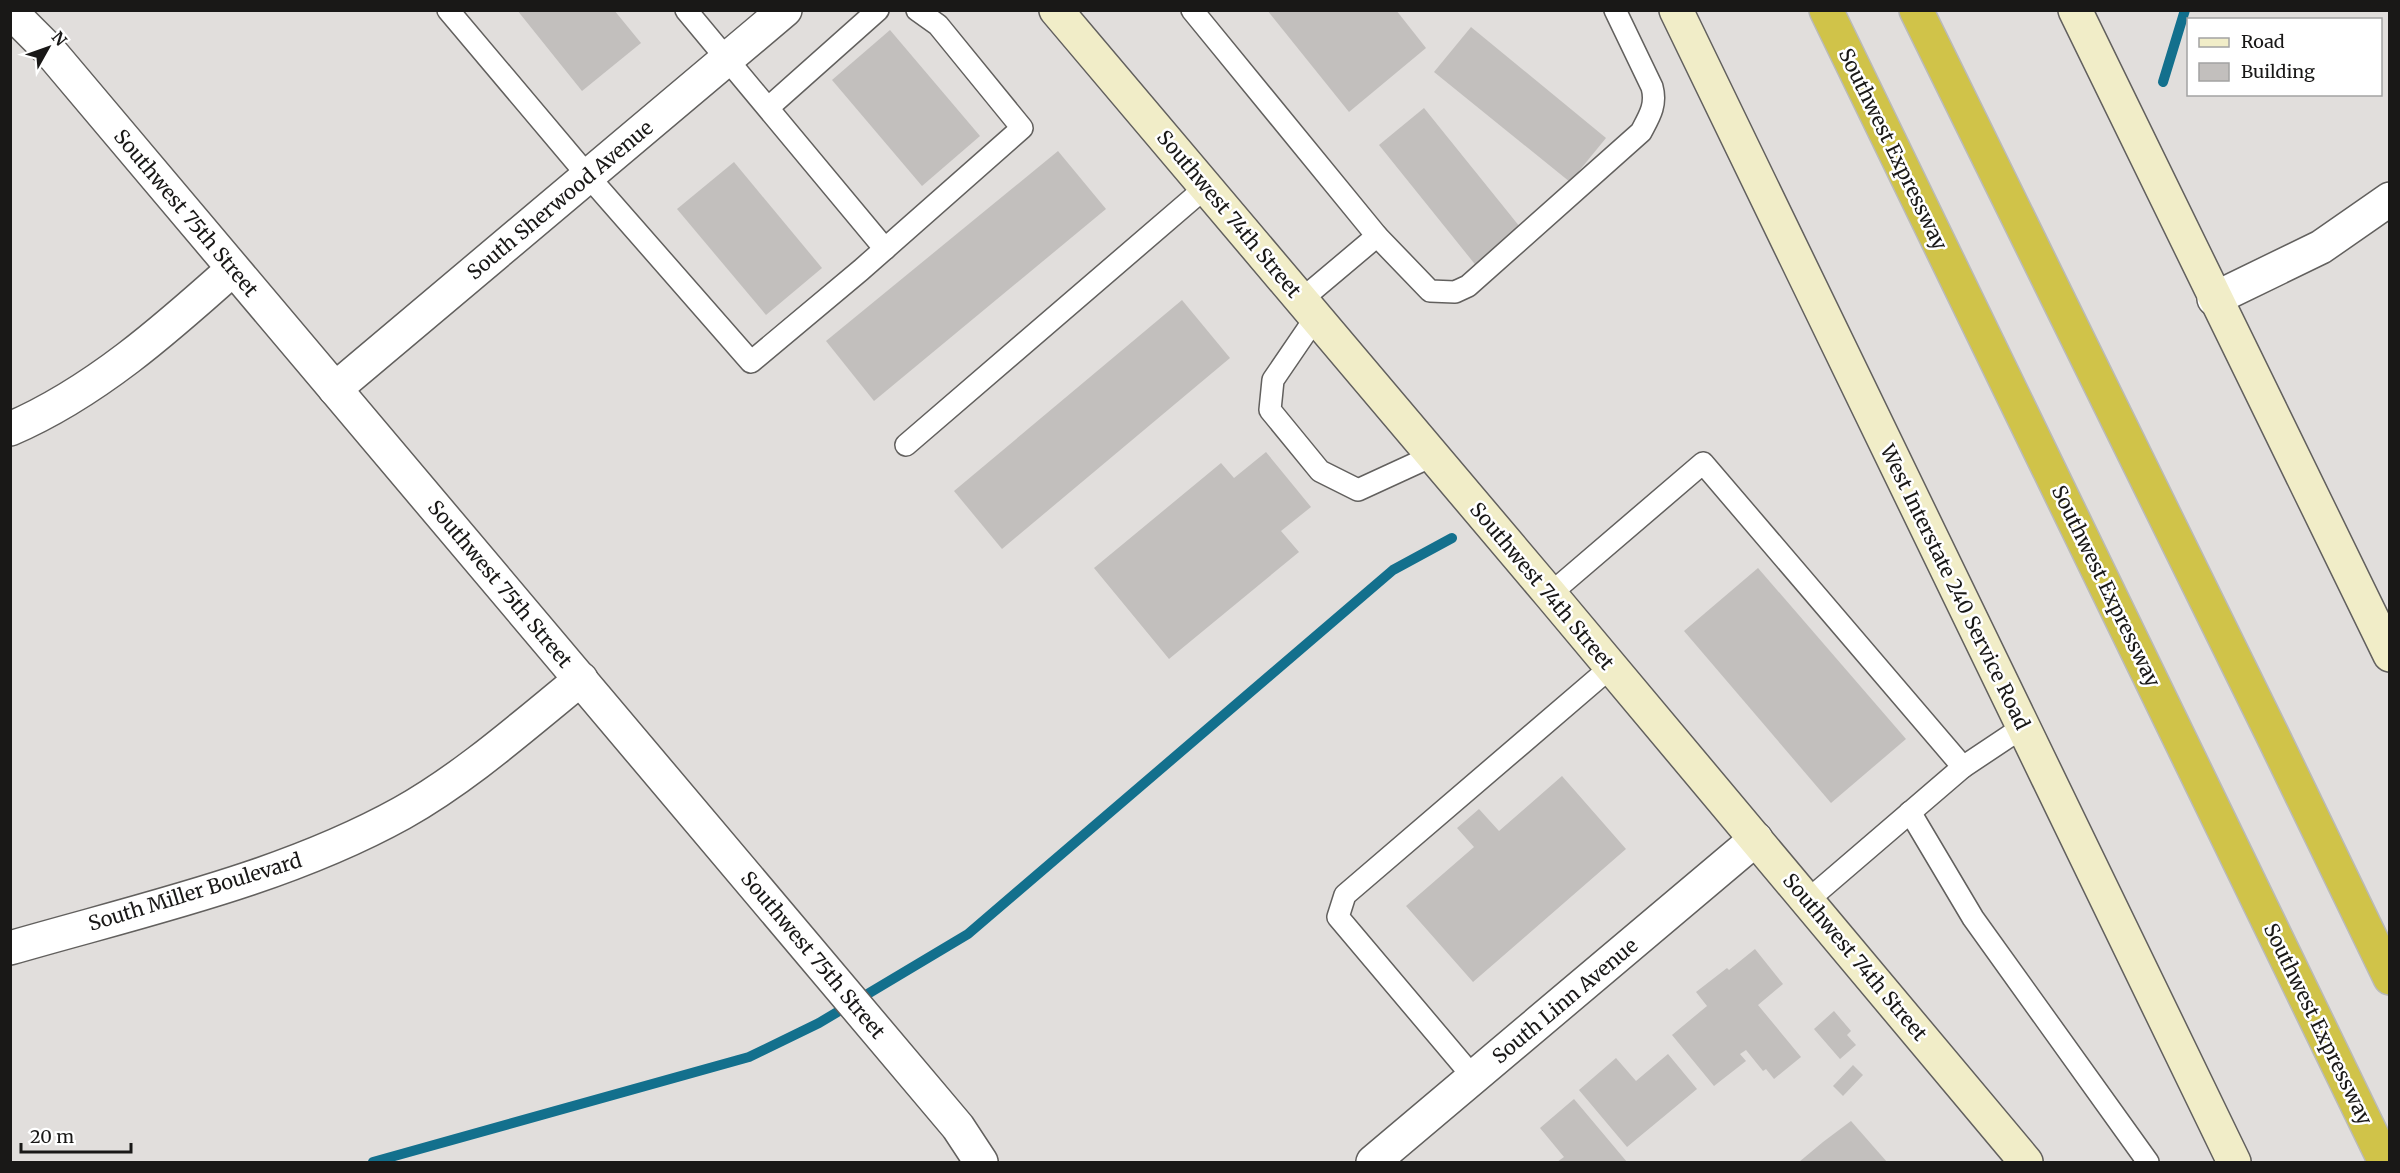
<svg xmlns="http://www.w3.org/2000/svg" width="2400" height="1173" font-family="Merriweather,serif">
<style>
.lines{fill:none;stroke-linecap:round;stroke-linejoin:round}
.stream{stroke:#13708d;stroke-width:10}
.building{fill:#c2bfbd}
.lane-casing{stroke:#62605e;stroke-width:24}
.street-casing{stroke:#62605e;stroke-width:36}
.secondary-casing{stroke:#62605e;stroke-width:36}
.highway-casing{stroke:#babab9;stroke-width:36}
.lane{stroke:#fff;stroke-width:21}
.street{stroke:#fff;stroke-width:33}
.secondary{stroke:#f1edc8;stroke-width:33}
.highway{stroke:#d0c349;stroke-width:33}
.labels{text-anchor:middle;stroke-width:5;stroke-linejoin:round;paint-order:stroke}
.street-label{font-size:20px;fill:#191817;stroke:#fff}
</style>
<rect width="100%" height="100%" fill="#e1dedc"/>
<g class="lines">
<g class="stream">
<path d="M2163,82L2185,10"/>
<path d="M373,1162L749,1057L819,1023L968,934L1393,570L1452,538"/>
</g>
</g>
<g class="building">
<path d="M517,10H614L641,43L582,91Z"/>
<path d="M1267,10H1396L1426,48L1349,112Z"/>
<path d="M1471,27L1606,138L1570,182L1434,72Z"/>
<path d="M890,30L980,136L922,186L832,80Z"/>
<path d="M1424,108L1524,232L1478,268L1379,145Z"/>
<path d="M1058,151L1106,209L874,401L826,341Z"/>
<path d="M734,162L822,268L766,315L677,209Z"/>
<path d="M1182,300L1230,358L1002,549L954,491Z"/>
<path d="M1266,452L1311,507L1281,531L1299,552L1169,659L1094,568L1221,463L1234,478Z"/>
<path d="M1758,568L1906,739L1831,803L1684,631Z"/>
<path d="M1562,776L1626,849L1473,982L1406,906L1474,847L1457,828L1479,809L1499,831Z"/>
<path d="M1755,949L1783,984L1758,1005L1801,1057L1774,1079L1766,1069L1763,1071L1746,1050L1740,1054L1746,1061L1714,1086L1672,1035L1707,1006L1696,992L1727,968L1729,970Z"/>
<path d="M1834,1011L1851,1031L1847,1035L1856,1045L1840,1059L1814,1029Z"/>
<path d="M1668,1054L1697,1089L1627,1147L1579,1090L1616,1058L1636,1081Z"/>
<path d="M1853,1065L1863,1075L1843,1096L1833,1086Z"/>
<path d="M1574,1099L1627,1162H1557L1564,1157L1540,1128Z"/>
<path d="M1851,1121L1887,1162H1799L1823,1142Z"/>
</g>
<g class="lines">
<g class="lane-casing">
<g id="lane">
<path d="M448,10L588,176L751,362L861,270L1022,128L938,25L917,10"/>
<path d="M686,10L885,249"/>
<path d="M1192,10L1377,236L1430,291L1455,292L1468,286L1641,132C1649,117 1657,105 1652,87L1615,10"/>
<path d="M769,107L878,10"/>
<path d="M1301,300L1377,236"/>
<path d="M1316,317L1273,380L1270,410L1320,471L1358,490L1432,456"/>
<path d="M906,445L1206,187"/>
<path d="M1550,594L1703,463L1963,767L1808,900"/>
<path d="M1963,767L2023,727"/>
<path d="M1910,812L1973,918L2148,1162"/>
<path d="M1474,1078L1338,917L1345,895L1611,667"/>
</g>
</g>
<g class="street-casing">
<g id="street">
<path d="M10,11L49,50L958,1127L981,1162"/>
<path d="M2214,299L2321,247L2390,199"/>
<path d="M335,389L785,10"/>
<path d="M10,429C94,393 166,329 233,269"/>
<path d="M10,948C141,910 283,879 402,813C466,777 523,726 581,679"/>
<path d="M1373,1162L1756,839"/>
</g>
</g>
<g class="secondary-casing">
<g id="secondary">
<path d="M1056,10L1550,594L2026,1162"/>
<path d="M1676,10L2234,1162"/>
<path d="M2075,10L2390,655"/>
</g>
</g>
<g class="highway-casing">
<g id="highway">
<path d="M1826,10L2385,1162"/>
<path d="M1916,10L2272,734L2390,978"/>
</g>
</g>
<use href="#lane" class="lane"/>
<use href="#street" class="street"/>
<use href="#secondary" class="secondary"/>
<use href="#highway" class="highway"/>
</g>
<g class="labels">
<g class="street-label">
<text transform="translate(1893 149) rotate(64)" y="7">Southwest Expressway</text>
<text transform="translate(560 200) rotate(-40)" y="7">South Sherwood Avenue</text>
<text transform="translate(186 213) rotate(50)" y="7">Southwest 75th Street</text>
<text transform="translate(1229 214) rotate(50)" y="7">Southwest 74th Street</text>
<text transform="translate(500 584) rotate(50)" y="7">Southwest 75th Street</text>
<text transform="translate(1542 586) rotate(50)" y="7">Southwest 74th Street</text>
<text transform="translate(2106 586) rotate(64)" y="7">Southwest Expressway</text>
<text transform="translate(1955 587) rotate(64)" y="7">West Interstate 240 Service Road</text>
<text transform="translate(195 892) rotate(-17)" y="7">South Miller Boulevard</text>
<text transform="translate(813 955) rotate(50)" y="7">Southwest 75th Street</text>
<text transform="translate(1855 957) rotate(50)" y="7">Southwest 74th Street</text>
<text transform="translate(1565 1001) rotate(-40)" y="7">South Linn Avenue</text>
<text transform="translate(2318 1024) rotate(64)" y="7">Southwest Expressway</text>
</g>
</g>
<rect width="2400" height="1173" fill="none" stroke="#191817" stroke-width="24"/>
<rect x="2187" y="18" width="195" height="78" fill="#ffffff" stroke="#a3a3a2" stroke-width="1.5"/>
<rect x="2199" y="38" width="30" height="9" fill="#f1edc8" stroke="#a3a3a2" stroke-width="1.5"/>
<text x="2241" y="48" font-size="18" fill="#191817">Road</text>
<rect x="2199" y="63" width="30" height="18" fill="#c2bfbd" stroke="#a3a3a2" stroke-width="1.5"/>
<text x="2241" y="78" font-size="18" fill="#191817">Building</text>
<g transform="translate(48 48) rotate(50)" stroke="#ffffff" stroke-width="4.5" paint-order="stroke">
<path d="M0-4.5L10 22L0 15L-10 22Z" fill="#191817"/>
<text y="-9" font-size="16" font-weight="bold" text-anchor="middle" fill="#191817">N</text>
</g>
<path d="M21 1143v9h110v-9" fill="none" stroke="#191817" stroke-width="3"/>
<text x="30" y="1143" font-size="18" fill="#191817" stroke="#ffffff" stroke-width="4.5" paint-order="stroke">20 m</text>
</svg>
